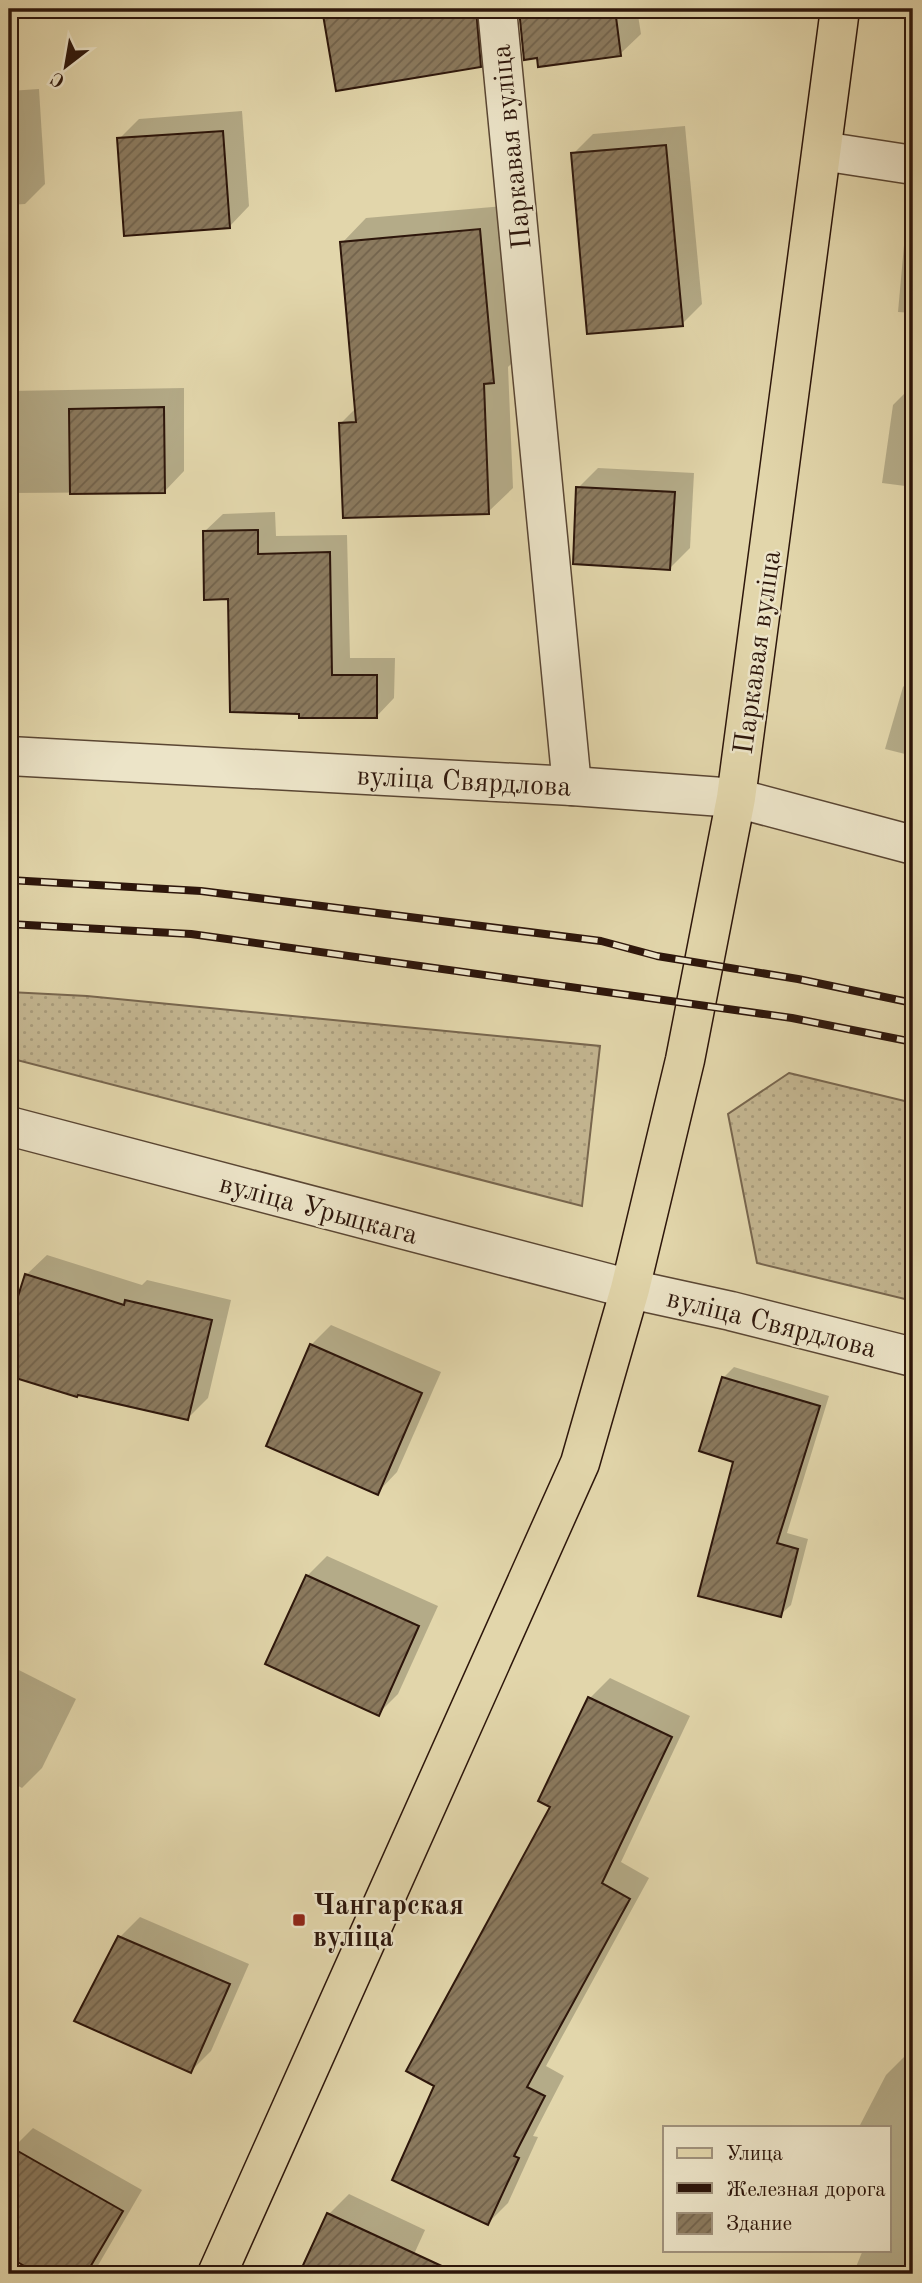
<svg xmlns="http://www.w3.org/2000/svg" width="922" height="2283" font-family="'Old Standard TT',serif">
<style>
.grass{fill:url(#grass-dots);stroke:#78664e;stroke-width:2}
.shadow{fill:#0003}
.building{fill:url(#building-hatch);stroke:#2d160b;stroke-width:2}
.lines{fill:none;stroke-linecap:round;stroke-linejoin:round}
.minor-casing{stroke:#5a4633;stroke-width:41}
.primary-casing{stroke:#2d160b;stroke-width:41}
.minor{stroke:#ece4c8;stroke-width:38}
.primary{stroke:#e2d6ab;stroke-width:38}
.rail-casing{stroke:#2d160b;stroke-width:8}
.rail{stroke:#ece4c8;stroke-width:5;stroke-dasharray:16;stroke-linecap:butt}
.poi-dot{fill:#8f2418;stroke:#ece4c8;stroke-width:2.5}
.labels{text-anchor:middle;stroke-width:5;stroke-linejoin:round;paint-order:stroke}
.street-label{font-size:28px;fill:#2d160b;stroke:#ece4c8}
.poi-label{font-size:28px;font-weight:bold;fill:#2d160b;stroke:#ece4c8;text-anchor:start}
</style>
<defs>
<pattern id="grass-dots" width="8" height="8" patternUnits="userSpaceOnUse" patternTransform="scale(1.75)"><rect width="8" height="8" fill="#c3b590"/><path d="M2 2h.1M6 6h.1" fill="none" stroke="#a89b7b" stroke-width="1.8" stroke-linecap="round"/></pattern>
<pattern id="building-hatch" width="6" height="6" patternUnits="userSpaceOnUse" patternTransform="scale(1.75)"><rect width="6" height="6" fill="#8b7a5e"/><path d="M-1 1l2-2M0 6l6-6M5 7l2-2" fill="none" stroke="#72634c"/></pattern>
</defs>
<rect width="100%" height="100%" fill="#e2d6ab"/>
<filter id="stains"><feTurbulence type="fractalNoise" baseFrequency=".00286" numOctaves="4"/><feColorMatrix values="0 0 0 0 .2 0 0 0 0 .09 0 0 0 0 .02 0 0 0 .5 -.17"/></filter>
<radialGradient id="worn" r=".72"><stop offset=".6" stop-color="#630" stop-opacity="0"/><stop offset="1" stop-color="#630" stop-opacity=".3"/></radialGradient>
<g class="grass">
<path d="M9,992L87,996L600,1046L582,1206L9,1058Z"/>
<path d="M789,1073L913,1103V1301L757,1263L728,1114Z"/>
</g>
<g class="shadow">
<path d="M324,9H496L500,45L480,65L337,89Z"/>
<path d="M521,9H637L641,34L620,54L525,58Z"/>
<path d="M39,89L45,184L25,204L9,205V91Z"/>
<path d="M242,111L249,206L229,227L119,139L139,119Z"/>
<path d="M685,126L702,304L682,324L573,154L593,134Z"/>
<path d="M504,206L518,357L508,367L513,488L488,512L341,423L356,408L342,243L366,218Z"/>
<path d="M913,226V313L898,312L905,234Z"/>
<path d="M913,385V487L882,483L893,405Z"/>
<path d="M184,388V471L164,492L9,493V389V391Z"/>
<path d="M598,468L694,473L690,548L670,568L578,488Z"/>
<path d="M275,512L276,536L347,535L350,658H395L394,698L376,717L230,597L204,532L223,514Z"/>
<path d="M913,676V756L885,749L903,687Z"/>
<path d="M47,1255L142,1285L147,1280L231,1300L208,1398L188,1418L79,1393L76,1395L9,1375V1331L26,1275Z"/>
<path d="M331,1325L441,1372L397,1472L377,1493L311,1345Z"/>
<path d="M734,1367L829,1396L787,1533L808,1539L791,1605L780,1615L735,1461L701,1450L724,1377Z"/>
<path d="M327,1556L438,1606L398,1694L378,1714L307,1576Z"/>
<path d="M913,1562V1593L906,1591Z"/>
<path d="M9,1577L14,1579L9,1590Z"/>
<path d="M9,1665L76,1699L42,1768L22,1788L9,1781Z"/>
<path d="M610,1678L690,1716L621,1862L649,1878L546,2066L564,2076L533,2136L538,2137L508,2203L488,2223L436,2085L553,1806L540,1800L590,1698Z"/>
<path d="M140,1917L249,1964L211,2051L191,2071L120,1937Z"/>
<path d="M909,2052L913,2054V2274H853L863,2250H889V2127H859L886,2075Z"/>
<path d="M33,2128L142,2190L93,2274H42L9,2255V2156L13,2148Z"/>
<path d="M349,2194L425,2230L405,2274L301,2272L328,2215Z"/>
</g>
<g class="building">
<path d="M322,9H476L481,67L336,91Z"/>
<path d="M519,9H615L621,56L538,67L537,58L524,60Z"/>
<path d="M223,131L230,228L124,236L117,138Z"/>
<path d="M666,145L683,326L587,334L571,153Z"/>
<path d="M480,229L494,383L484,384L489,514L343,518L339,423L356,422L340,242Z"/>
<path d="M164,407L165,493L70,494L69,409Z"/>
<path d="M576,487L675,492L670,570L573,564Z"/>
<path d="M258,530V554L330,552L332,675H377V718H299V714L230,712L228,599L204,600L203,531Z"/>
<path d="M25,1274L124,1305L125,1300L212,1320L188,1420L78,1395L77,1397L9,1376V1325Z"/>
<path d="M310,1344L422,1393L378,1495L266,1446Z"/>
<path d="M722,1377L820,1406L777,1543L798,1549L781,1617L698,1596L733,1462L699,1451Z"/>
<path d="M306,1575L419,1626L379,1716L265,1664Z"/>
<path d="M588,1697L672,1737L602,1883L630,1899L527,2087L545,2096L514,2156L519,2158L488,2225L392,2180L434,2086L406,2071L550,1807L538,1801Z"/>
<path d="M118,1936L230,1984L191,2073L74,2021Z"/>
<path d="M9,2146L123,2211L86,2274H38L9,2257Z"/>
<path d="M327,2213L459,2274H299Z"/>
</g>
<g class="lines">
<g class="minor-casing">
<g id="minor">
<path d="M497,9L572,786"/>
<path d="M822,151L913,165"/>
<path d="M9,756L572,786L736,798L913,845"/>
<path d="M9,1126L630,1289L731,1311L913,1357"/>
</g>
</g>
<g class="primary-casing">
<path id="primary" d="M217,2274L580,1463L630,1289L685,1060L736,798L840,9"/>
</g>
<use href="#minor" class="minor"/>
<use href="#primary" class="primary"/>
<g class="rail-casing">
<g id="rail">
<path d="M9,880L201,891L601,941L657,956L798,979L913,1003"/>
<path d="M9,924L191,934L792,1018L913,1042"/>
</g>
</g>
<use href="#rail" class="rail"/>
</g>
<rect class="poi-dot" x="292" y="1913" width="14" height="14" rx="3.5"/>
<g class="labels">
<g class="street-label">
<text transform="translate(510 147) rotate(-96)" y="10">Паркавая вуліца</text>
<text transform="translate(756 652) rotate(-82)" y="10">Паркавая вуліца</text>
<text transform="translate(464 780) rotate(3)" y="10">вуліца Свярдлова</text>
<text transform="translate(319 1208) rotate(15)" y="10">вуліца Урыцкага</text>
<text transform="translate(772 1322) rotate(14)" y="10">вуліца Свярдлова</text>
</g>
<g class="poi-label">
<text x="313" y="1914">Чангарская<tspan x="313" dy="32">вуліца</tspan></text>
</g>
</g>
<rect width="922" height="2283" fill="none" stroke="#e2d6ab" stroke-width="35"/>
<rect x="10" y="10" width="901" height="2262" fill="none" stroke="#2d160b" stroke-width="3.5"/>
<rect x="18" y="18" width="887" height="2248" fill="none" stroke="#2d160b" stroke-width="2"/>
<rect x="663" y="2126" width="228" height="126" fill="#ece4c8" stroke="#a0927c" stroke-width="2"/>
<rect x="677" y="2148" width="35" height="10" fill="#e2d6ab" stroke="#a0927c" stroke-width="2"/>
<text x="726" y="2160" font-size="21" fill="#2d160b">Улица</text>
<rect x="677" y="2183" width="35" height="10" fill="#2d160b" stroke="#a0927c" stroke-width="2"/>
<text x="726" y="2196" font-size="21" fill="#2d160b">Железная дорога</text>
<rect x="677" y="2213" width="35" height="21" fill="url(#building-hatch)" stroke="#a0927c" stroke-width="2"/>
<text x="726" y="2230" font-size="21" fill="#2d160b">Здание</text>
<g transform="translate(66 66) rotate(211)" stroke="#ece4c8" stroke-width="5" paint-order="stroke">
<path d="M0-5L12 26L0 18L-12 26Z" fill="#2d160b"/>
<text y="-10" font-size="19" font-weight="bold" text-anchor="middle" fill="#2d160b">С</text>
</g>
<rect width="100%" height="100%" filter="url(#stains)"/>
<rect width="100%" height="100%" fill="url(#worn)"/>
</svg>
